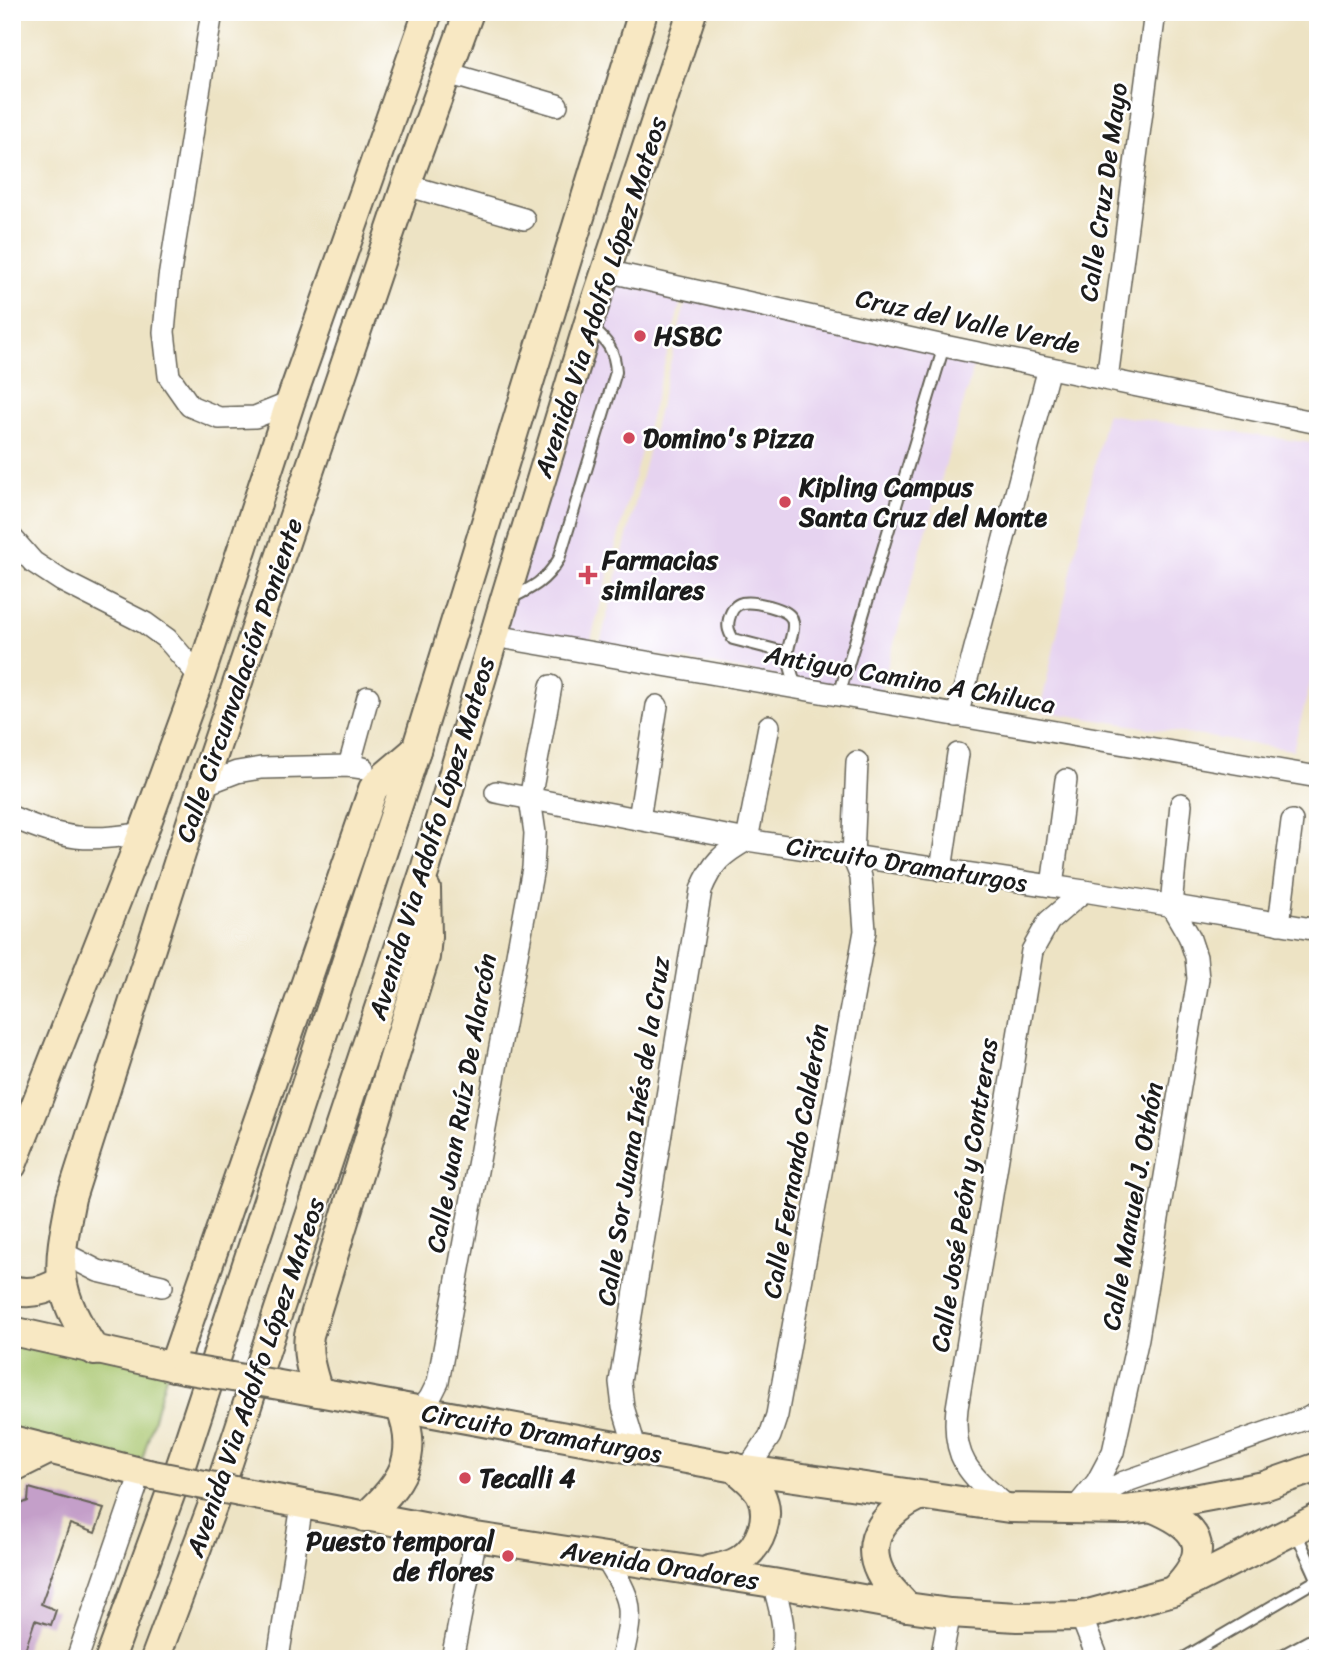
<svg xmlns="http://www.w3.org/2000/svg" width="1330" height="1671" font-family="Sriracha,sans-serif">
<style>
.built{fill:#e6d3f0}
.green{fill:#a8c66e;stroke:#627145;stroke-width:2}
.building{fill:#c49fc9}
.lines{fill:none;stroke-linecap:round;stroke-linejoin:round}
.service-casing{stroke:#656257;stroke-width:14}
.minor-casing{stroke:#656257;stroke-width:24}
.secondary-casing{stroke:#656257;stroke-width:32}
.service{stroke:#fff;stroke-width:10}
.minor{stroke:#fff;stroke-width:21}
.secondary{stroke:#f8e8c3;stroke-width:28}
.secondary-bridge-casing{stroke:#656257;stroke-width:32;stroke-linecap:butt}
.secondary-bridge{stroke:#f8e8c3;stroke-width:28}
.poi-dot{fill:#d1495b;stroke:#fff;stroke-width:2.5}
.labels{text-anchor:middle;stroke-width:5;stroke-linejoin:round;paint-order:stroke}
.street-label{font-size:26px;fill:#1c1c1c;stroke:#fff}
.poi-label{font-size:26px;font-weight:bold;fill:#1c1c1c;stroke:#fff;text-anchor:start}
</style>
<rect width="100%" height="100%" fill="#fff"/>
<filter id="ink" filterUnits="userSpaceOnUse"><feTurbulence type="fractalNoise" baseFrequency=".0143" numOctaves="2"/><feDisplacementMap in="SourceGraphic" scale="14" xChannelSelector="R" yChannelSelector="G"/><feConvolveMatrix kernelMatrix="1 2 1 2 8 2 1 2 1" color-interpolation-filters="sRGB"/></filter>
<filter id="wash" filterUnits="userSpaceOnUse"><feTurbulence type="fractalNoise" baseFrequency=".00686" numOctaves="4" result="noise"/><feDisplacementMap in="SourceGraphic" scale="28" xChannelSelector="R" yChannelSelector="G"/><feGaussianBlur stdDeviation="1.57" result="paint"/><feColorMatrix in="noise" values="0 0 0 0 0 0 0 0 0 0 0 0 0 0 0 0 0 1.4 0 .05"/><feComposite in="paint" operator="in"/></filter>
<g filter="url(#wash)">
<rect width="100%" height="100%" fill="#ede3c4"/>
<g class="built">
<path d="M606,276L683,294L589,647L501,634Z"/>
<path d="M687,296L976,359L879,695L600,644Z"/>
<path d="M1106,414L1318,444V654L1293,750L1040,711Z"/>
</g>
<path class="green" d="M12,1331L168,1369L139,1471L12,1440Z"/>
<g id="blocks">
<path class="building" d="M29,1488L104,1509L95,1533L70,1524L41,1604L56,1610L51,1625L35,1620L22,1659H12V1508L28,1501Z"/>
</g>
</g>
<g filter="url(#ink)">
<use href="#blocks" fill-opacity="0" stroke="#656257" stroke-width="2"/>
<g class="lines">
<g class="service-casing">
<g id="service">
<path d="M509,599C532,588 545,582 559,559L616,372C615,350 607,341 591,327"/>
<path d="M788,653L733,639C729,632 727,627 729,619C731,611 734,605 742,603C753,601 788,608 792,619C796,629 789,641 788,651C787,662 794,677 796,688"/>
<path d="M839,695L944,346"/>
<path d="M1295,1530L1318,1581"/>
<path d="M1182,1659L1317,1580"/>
<path d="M1275,1659L1318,1636"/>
</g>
</g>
<g class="minor-casing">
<g id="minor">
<path d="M212,12L169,278L164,332L169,376L190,406L219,418L255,417L290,403"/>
<path d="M447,73L557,105"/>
<path d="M406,185L524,219"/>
<path d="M606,271L944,346L1318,423"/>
<path d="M1107,379L1155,12"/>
<path d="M12,538L33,562L62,581L145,623L167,639L200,677"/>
<path d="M494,636L1318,777"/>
<path d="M957,716L1049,368"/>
<path d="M349,766L368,697"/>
<path d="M203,785L237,772L261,768L349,766L363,768"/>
<path d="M496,792L747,840L1084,891L1318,930"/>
<path d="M12,817C63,840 89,842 143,833"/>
<path d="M639,819L657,706"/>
<path d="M941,870L958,754"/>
<path d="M1052,886L1066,780"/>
<path d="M1279,924L1292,821"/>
<path d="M61,1252L98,1271L162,1286"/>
<path d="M420,1411L430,1398L438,1382L533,868L535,833L530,799L551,686"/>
<path d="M636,1450L623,1407L620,1382L701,890C712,863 722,854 747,840L769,726"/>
<path d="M747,1470L770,1436L777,1415L865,931L861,877L853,857L857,762"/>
<path d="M1086,1503L1124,1482L1308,1418L1318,1412"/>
<path d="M1009,1508C972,1476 951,1462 957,1408L1032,951L1049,921L1084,891"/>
<path d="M1075,1509L1097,1482L1113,1452L1138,1338L1198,979L1196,957L1189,936L1171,905L1181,804"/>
<path d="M605,1557C633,1603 634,1605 622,1659"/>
<path d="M773,1583C780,1609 788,1632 780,1659"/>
<path d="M1081,1616L1098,1659"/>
<path d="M77,1659L141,1473"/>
<path d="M278,1659L302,1505"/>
<path d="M452,1659L476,1537"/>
<path d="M941,1659L950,1613"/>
</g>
</g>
<g class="secondary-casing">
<g id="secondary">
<path d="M12,1165L143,833L200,677L290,403L428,12"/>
<path d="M12,1290C30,1295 46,1291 61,1281"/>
<path d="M12,1331L184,1369"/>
<path d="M95,1351C53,1287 57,1270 71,1198L203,785L406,185L469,12"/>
<path d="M173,1367L373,789L384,777L416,750"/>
<path d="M274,1384L747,1470L1009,1508L1125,1510L1151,1507L1264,1486L1318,1467"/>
<path d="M318,1392C312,1372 306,1355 309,1335L425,957L427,937L426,889"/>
<path d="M12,1440L148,1474"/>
<path d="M12,1468L50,1449"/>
<path d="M240,1492L476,1537L773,1583L907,1607L950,1613L1017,1617L1081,1616L1173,1591L1318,1518"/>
<path d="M1151,1507C1197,1526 1215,1547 1175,1589"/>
<path d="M365,1517C401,1484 421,1457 400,1407"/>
<path d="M709,1570C720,1568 731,1566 740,1560C761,1546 772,1516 760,1493C753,1482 742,1474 732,1466"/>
<path d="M907,1607C898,1596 886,1586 880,1573C862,1537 889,1510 919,1496"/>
<path d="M110,1659L182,1462L416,750L643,12"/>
<path d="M155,1659L224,1475L425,870L504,602L588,325L692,12"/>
</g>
</g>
<use href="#service" class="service"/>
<use href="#minor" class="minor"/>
<use href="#secondary" class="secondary"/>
<g class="secondary-bridge-casing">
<g id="secondary-bridge">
<path d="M184,1369L274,1384"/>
<path d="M148,1474L240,1492"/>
</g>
</g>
<use href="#secondary-bridge" class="secondary-bridge"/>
</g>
</g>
<g class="poi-dot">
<circle cx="640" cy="336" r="7"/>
<circle cx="629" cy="438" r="7"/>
<circle cx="785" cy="502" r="7"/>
<path d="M584.5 564.5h7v7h7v7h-7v7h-7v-7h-7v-7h7z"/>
<circle cx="465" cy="1478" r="7"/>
<circle cx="508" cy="1556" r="7"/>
</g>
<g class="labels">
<g class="street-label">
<text transform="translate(1103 192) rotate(-82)" y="9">Calle Cruz De Mayo</text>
<text transform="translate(600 297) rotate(-72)" y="9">Avenida Via Adolfo López Mateos</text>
<text transform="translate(968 321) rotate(12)" y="9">Cruz del Valle Verde</text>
<text transform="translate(910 679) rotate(10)" y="9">Antiguo Camino A Chiluca</text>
<text transform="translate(239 680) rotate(-71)" y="9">Calle Circunvalación Poniente</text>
<text transform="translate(431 838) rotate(-73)" y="9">Avenida Via Adolfo López Mateos</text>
<text transform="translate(907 864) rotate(9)" y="9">Circuito Dramaturgos</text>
<text transform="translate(461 1103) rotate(-80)" y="9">Calle Juan Ruíz De Alarcón</text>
<text transform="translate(633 1131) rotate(-81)" y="9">Calle Sor Juana Inés de la Cruz</text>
<text transform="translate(795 1161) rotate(-80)" y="9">Calle Fernando Calderón</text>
<text transform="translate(964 1195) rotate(-81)" y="9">Calle José Peón y Contreras</text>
<text transform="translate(1132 1206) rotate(-80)" y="9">Calle Manuel J. Othón</text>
<text transform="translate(255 1377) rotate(-71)" y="9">Avenida Via Adolfo López Mateos</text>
<text transform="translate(542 1433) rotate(10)" y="9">Circuito Dramaturgos</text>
<text transform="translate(660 1565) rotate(9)" y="9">Avenida Oradores</text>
</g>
<g class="poi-label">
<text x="654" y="345">HSBC</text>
<text x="643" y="447">Domino's Pizza</text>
<text x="799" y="496">Kipling Campus<tspan x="799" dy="30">Santa Cruz del Monte</tspan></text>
<text x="602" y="569">Farmacias<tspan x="602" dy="30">similares</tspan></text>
<text x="479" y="1487">Tecalli 4</text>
<text x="494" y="1550" text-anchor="end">Puesto temporal<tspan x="494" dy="30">de flores</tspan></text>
</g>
</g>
<rect width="1330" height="1671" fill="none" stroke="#fff" stroke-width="42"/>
</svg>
